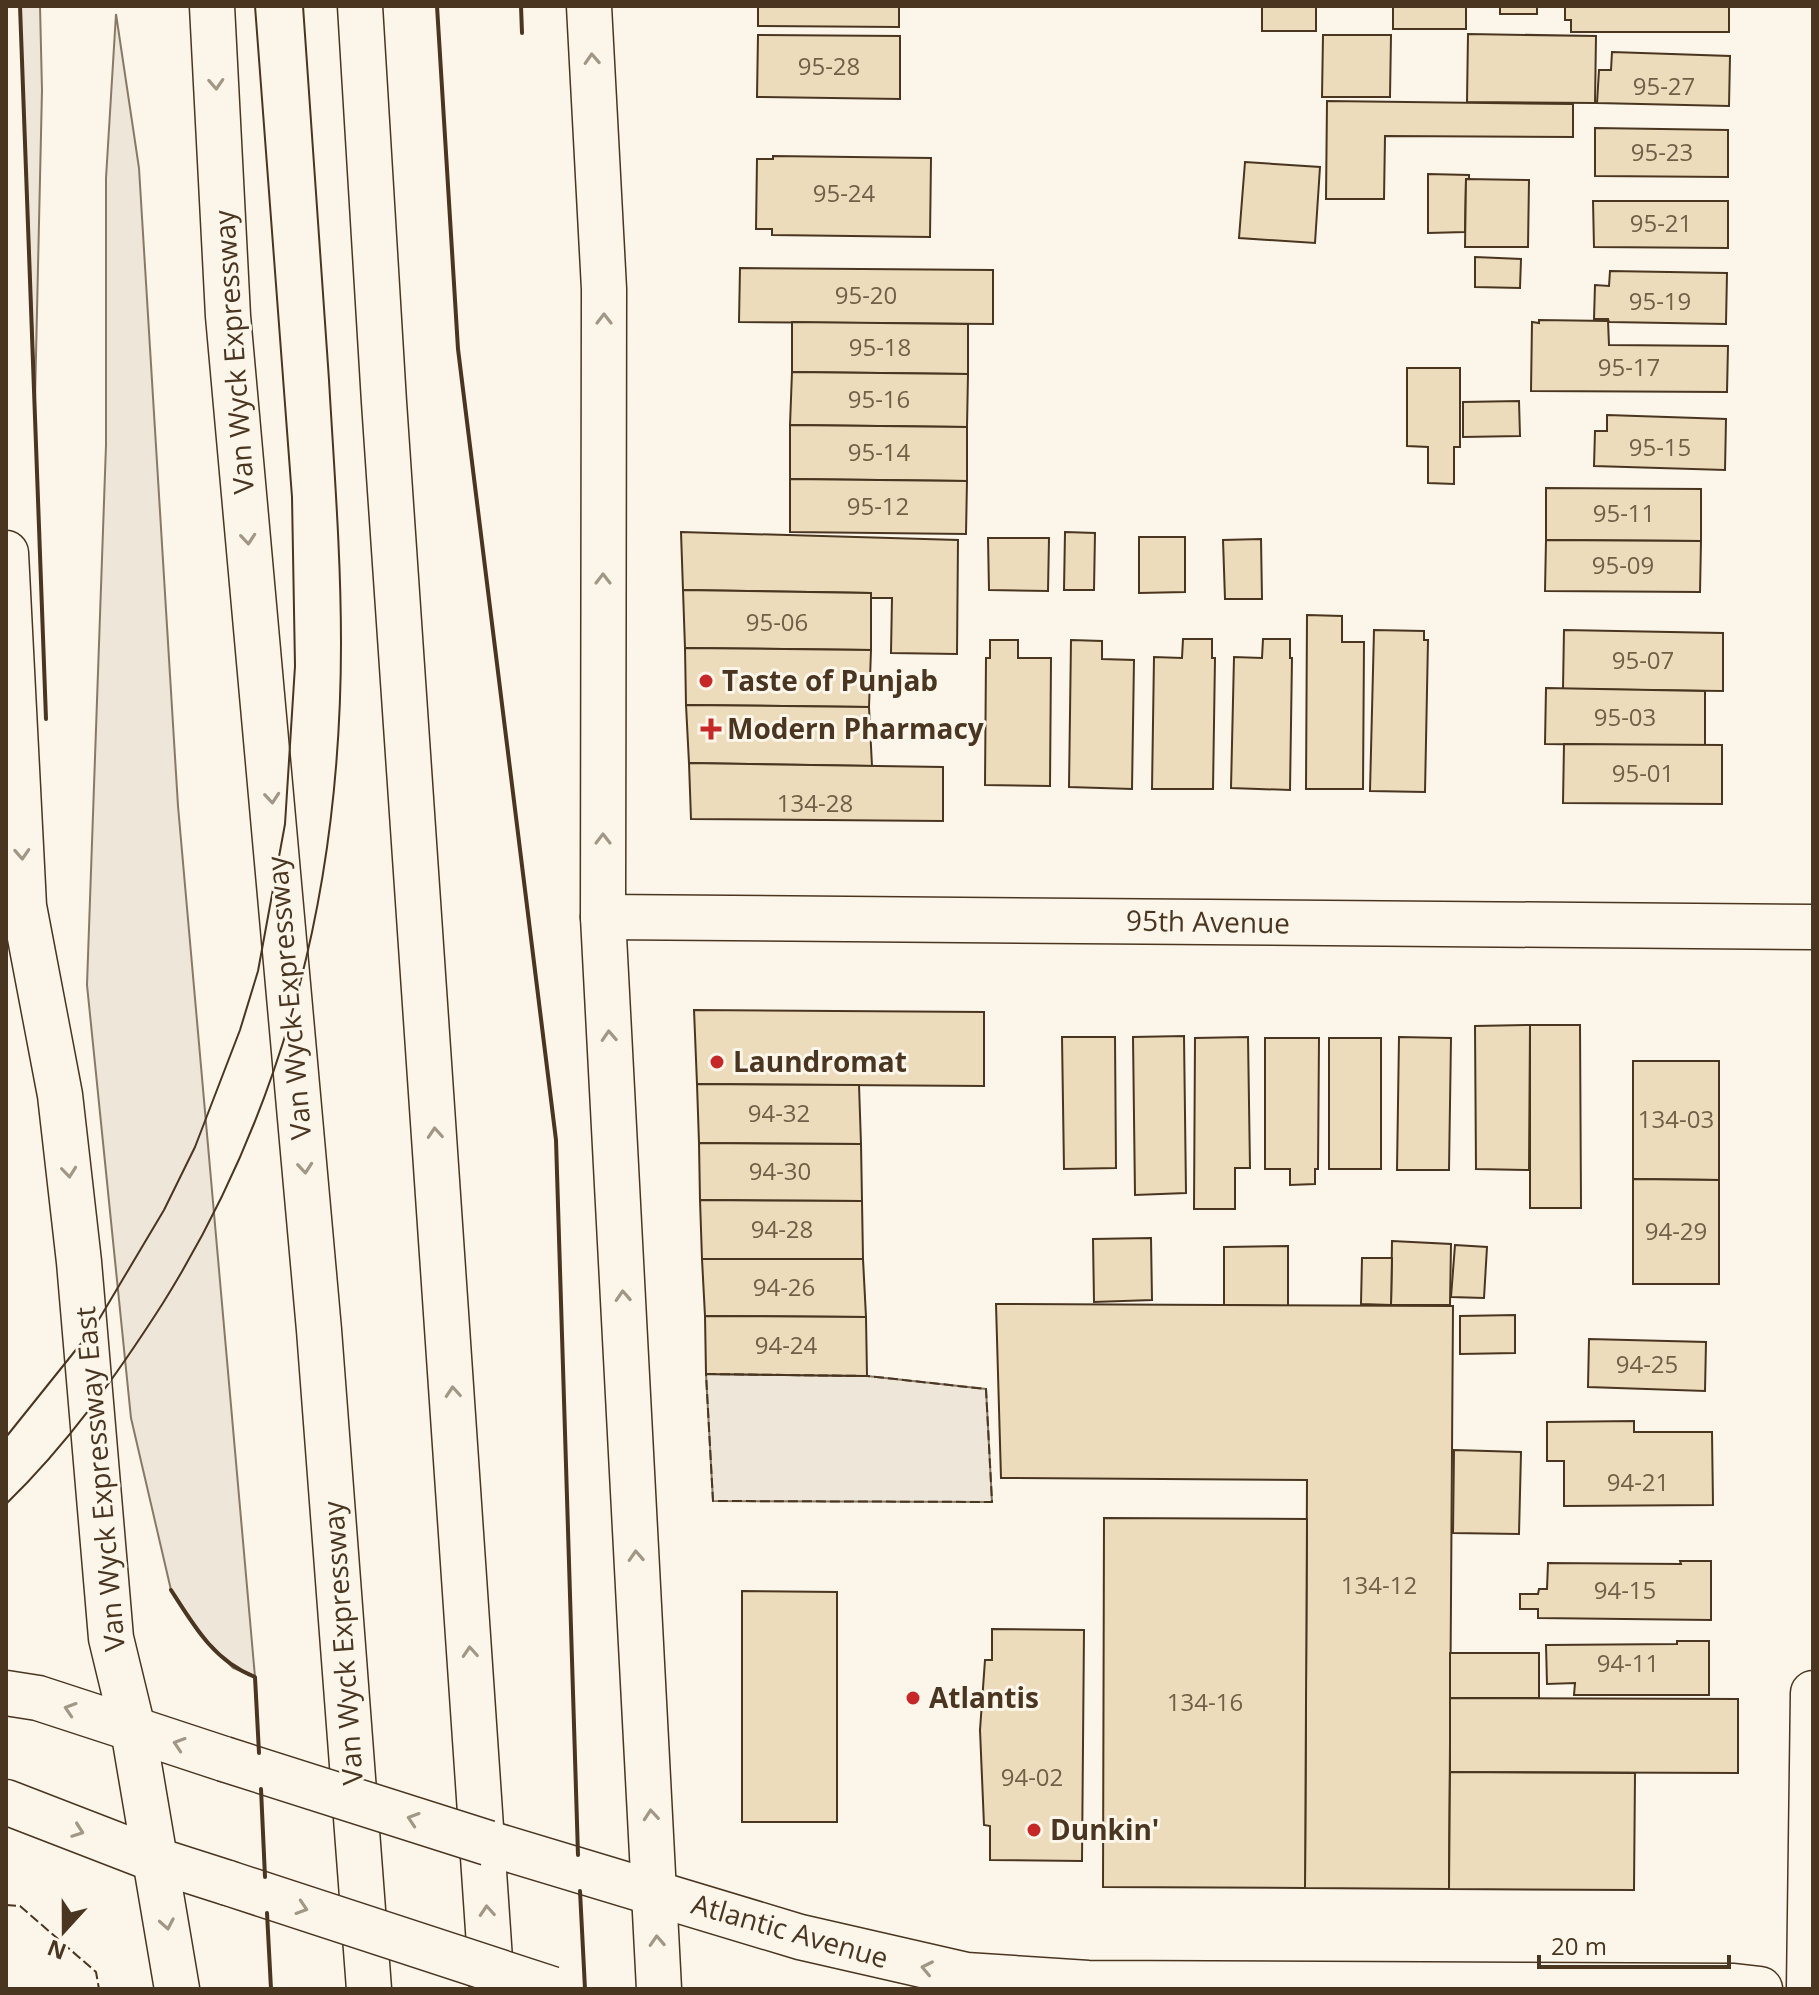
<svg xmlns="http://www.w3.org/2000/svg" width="1819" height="1995" font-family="'Open Sans',sans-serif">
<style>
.green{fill:#ede6d9;stroke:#887966;stroke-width:2}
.building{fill:#ecdcbc;stroke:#4a3520;stroke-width:2}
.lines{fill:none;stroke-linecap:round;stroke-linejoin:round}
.minor-casing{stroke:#4a3520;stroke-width:47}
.secondary-casing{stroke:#4a3520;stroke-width:47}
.primary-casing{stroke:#4a3520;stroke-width:47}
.motorway-casing{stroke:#4a3520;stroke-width:47}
.minor{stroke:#fbf6e9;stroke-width:44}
.secondary{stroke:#fbf6e9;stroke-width:44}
.primary{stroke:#fbf6e9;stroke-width:44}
.motorway{stroke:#fbf6e9;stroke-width:44}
.tram{stroke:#4a3520;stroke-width:2}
.primary-bridge-casing{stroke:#4a3520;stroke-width:47;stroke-linecap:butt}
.primary-bridge{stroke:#fbf6e9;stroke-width:44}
.fence{stroke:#4a3520;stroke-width:2;stroke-dasharray:10 4;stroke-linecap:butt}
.wall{stroke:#4a3520;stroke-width:4}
.oneway{stroke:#a29684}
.poi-dot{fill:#c62828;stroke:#fbf6e9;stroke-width:3}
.labels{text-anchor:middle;stroke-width:6;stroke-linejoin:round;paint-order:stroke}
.number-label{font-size:24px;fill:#725f47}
.street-label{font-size:28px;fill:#4a3520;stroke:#fbf6e9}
.poi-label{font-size:28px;font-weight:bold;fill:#4a3520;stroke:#fbf6e9;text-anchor:start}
</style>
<rect width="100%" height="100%" fill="#fbf6e9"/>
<g class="green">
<path d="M20,6H40L42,90L35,400Z"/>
<path d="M116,14L139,168L178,806L255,1677L233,1668L198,1632L171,1590L131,1418L87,985L106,445V178Z"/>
<path d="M706,1374L867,1376L986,1389L992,1502L713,1501Z"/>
</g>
<g class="building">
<path d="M758,6H899V27L758,26Z"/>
<rect x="1262" y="6" width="54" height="25"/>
<rect x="1393" y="6" width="73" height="23"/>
<rect x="1500" y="6" width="37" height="8"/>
<path d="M1565,6H1729V32H1571V20H1565Z"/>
<path d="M1468,34L1596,36L1595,103L1467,102Z"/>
<path d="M758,35L900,36V99L757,97Z"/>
<path d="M1323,35H1391L1390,97H1322Z"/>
<path d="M1612,52L1730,56L1729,106L1597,103L1599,70H1611Z"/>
<path d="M1327,101L1573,104V137L1385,136L1384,199H1326Z"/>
<path d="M1595,128L1728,130V177L1595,176Z"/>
<path d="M773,156L931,158L930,237L772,235V229H756L757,159H773Z"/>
<path d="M1245,162L1320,167L1315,243L1239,238Z"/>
<path d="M1428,174L1469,175V179H1466L1465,232L1428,233Z"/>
<path d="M1466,179L1529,180L1528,247H1465Z"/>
<path d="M1593,201H1728V248L1594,247Z"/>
<path d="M1475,257L1521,259L1520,288L1475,287Z"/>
<path d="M740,268L993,270V324L739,322Z"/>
<path d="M1610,271L1727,273L1726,324L1609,322L1608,319H1594L1595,285L1609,286Z"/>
<path d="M1539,320L1608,321L1609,345L1728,346L1727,392L1531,391L1532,322L1539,323Z"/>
<path d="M792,322L968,324V374L792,372Z"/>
<path d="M1407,368H1460V447H1454V484L1428,483V447L1407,446Z"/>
<path d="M792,372L968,374L967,427L790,425Z"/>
<path d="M1519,401L1520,436L1463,437V402Z"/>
<path d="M1607,415L1726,419L1725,470L1594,466L1595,431H1607Z"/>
<path d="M790,425L967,427V481L790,479Z"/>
<path d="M790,479L967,481L966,534L790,532Z"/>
<path d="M1546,488L1701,489V541L1546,540Z"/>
<path d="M681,532L958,540L957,654L891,653L892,598H871V593L683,590Z"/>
<path d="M1065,532L1095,533L1094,590H1064Z"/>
<path d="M1139,537H1185V592L1139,593Z"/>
<path d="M988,538H1049L1048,591L989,590Z"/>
<path d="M1261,539L1262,599H1225L1223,540Z"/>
<path d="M1546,540L1701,541L1700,592L1545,591Z"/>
<path d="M683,590L871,593V650L685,648Z"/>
<path d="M1307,615L1342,616V642H1364L1363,789H1306Z"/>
<path d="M1374,630L1424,631V640H1428L1425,792L1370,791Z"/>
<path d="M1564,630L1723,633V691L1563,689Z"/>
<path d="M1183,639H1212V658H1215L1213,789H1152L1154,657L1182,658Z"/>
<path d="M1263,639H1290V658H1292L1290,790L1231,788L1234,657L1262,658Z"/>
<path d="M990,640H1018V658H1051L1050,786L985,785L986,658H990Z"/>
<path d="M1071,640L1102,641V659L1134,660L1132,789L1069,787Z"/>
<path d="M685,648L871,650L869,707L686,705Z"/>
<path d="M1546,688L1705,691V746L1545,744Z"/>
<path d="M686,705L869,707L872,766L689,763Z"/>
<path d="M1564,744L1722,745V804L1563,803Z"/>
<path d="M689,763L943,767V821L691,819Z"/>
<path d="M694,1010L984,1012V1086L697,1084Z"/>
<path d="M1530,1025H1580L1581,1208H1530Z"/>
<path d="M1530,1025L1529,1170L1476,1169L1475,1026Z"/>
<path d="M1184,1036L1186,1193L1135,1195L1133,1037Z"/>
<path d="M1062,1037H1115L1116,1168L1064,1169Z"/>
<path d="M1248,1037L1250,1168H1235V1209H1194L1195,1038Z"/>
<path d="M1399,1037L1451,1038L1449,1170H1397Z"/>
<path d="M1265,1038H1319L1318,1169H1315V1184L1290,1185V1169H1265Z"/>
<rect x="1329" y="1038" width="52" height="131"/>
<path d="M1633,1061H1719V1180L1633,1179Z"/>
<path d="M697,1084L859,1085L861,1144L699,1143Z"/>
<path d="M699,1143L861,1144L862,1201L700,1200Z"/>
<path d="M1633,1179L1719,1180V1284H1633Z"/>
<path d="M700,1200L862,1201L863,1259H702Z"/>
<path d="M1151,1238L1152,1300L1094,1302L1093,1239Z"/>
<path d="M1392,1241L1451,1244L1450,1305H1391Z"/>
<path d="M1455,1245L1487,1247L1484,1298L1451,1297Z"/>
<path d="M1288,1246V1306L1224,1305V1247Z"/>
<path d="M1362,1258H1392L1391,1305L1361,1304Z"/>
<path d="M702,1259H863L866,1317L705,1316Z"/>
<path d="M996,1304L1453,1306L1449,1889L1305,1888L1307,1480L1001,1478Z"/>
<path d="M1515,1315V1353L1460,1354V1316Z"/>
<path d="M705,1316L866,1317L867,1376L706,1374Z"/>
<path d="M1589,1339L1706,1342L1705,1391L1588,1387Z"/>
<path d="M1634,1421V1432H1712L1713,1505L1564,1506V1461H1547V1422Z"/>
<path d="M1454,1450L1521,1452L1519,1534L1453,1533Z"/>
<path d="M1104,1518L1307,1519L1305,1888L1103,1887Z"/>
<path d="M1680,1561H1711V1620L1538,1618V1609H1520V1594H1538L1539,1589H1547L1548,1563L1681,1564Z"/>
<path d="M742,1591L837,1592V1822H742Z"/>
<path d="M992,1629L1084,1630L1082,1861L990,1860V1826L984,1825L980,1730L985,1660H992Z"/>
<path d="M1677,1641H1709V1695H1574L1575,1683L1547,1684L1546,1645L1677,1644Z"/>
<rect x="1450" y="1653" width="89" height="45"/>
<path d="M1450,1698L1738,1699V1773L1450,1772Z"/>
<path d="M1450,1772L1635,1773L1634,1890L1449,1889Z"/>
</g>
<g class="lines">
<g class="minor-casing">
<g id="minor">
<path d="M603,917L1813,927"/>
<path d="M6,1693L38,1698L133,1729"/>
<path d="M1809,1989L1813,1693"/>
</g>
</g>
<g class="secondary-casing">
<path id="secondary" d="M6,1802L156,1860"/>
</g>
<g class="primary-casing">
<g id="primary">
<path d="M589,6L604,289L603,917L659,1989"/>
<path d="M6,553L24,906L60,1095L79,1262L111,1638L133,1729L177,1989"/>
<path d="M133,1729L224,1759"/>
<path d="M488,1843L800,1937L966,1975L1088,1983L1734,1986L1760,1989"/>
<path d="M156,1860L228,1883"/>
</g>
</g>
<g class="motorway-casing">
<g id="motorway">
<path d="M212,6L228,316L319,1330L369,1989"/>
<path d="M360,6L384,402L492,1989"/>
</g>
</g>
<use href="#minor" class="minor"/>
<use href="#secondary" class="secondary"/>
<use href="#primary" class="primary"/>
<use href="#motorway" class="motorway"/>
<g class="tram">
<path d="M6,1437L95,1326L164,1210L195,1147L240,1030L258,971L285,824L295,666L292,497L255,6"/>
<path d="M6,1504C67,1445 117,1375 163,1303C289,1101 341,880 341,643C341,555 334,467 329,380C320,255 312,131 303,6"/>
</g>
<g class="primary-bridge-casing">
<g id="primary-bridge">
<path d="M224,1759L488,1843"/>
<path d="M228,1883L552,1989"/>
</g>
</g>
<use href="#primary-bridge" class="primary-bridge"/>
<g class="fence">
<path d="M706,1374L867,1376L986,1389L992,1502L713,1501Z"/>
<path d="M6,1905L20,1906L96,1972L99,1989"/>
</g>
<g class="wall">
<path d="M20,6L46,719"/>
<path d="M437,6L458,349L556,1140L578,1855"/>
<path d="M521,6L522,33"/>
<path d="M171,1590C194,1626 214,1661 255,1677L259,1753"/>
<path d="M261,1789L265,1877"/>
<path d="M580,1891L585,1989"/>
<path d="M267,1913L271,1989"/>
</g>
</g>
<defs><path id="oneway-chevron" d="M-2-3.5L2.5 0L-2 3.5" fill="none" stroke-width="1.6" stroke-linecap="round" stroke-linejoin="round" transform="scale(2)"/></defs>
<g class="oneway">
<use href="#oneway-chevron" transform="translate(592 59) rotate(-93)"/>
<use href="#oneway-chevron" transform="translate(216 84) rotate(87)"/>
<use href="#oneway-chevron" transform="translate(604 319) rotate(-90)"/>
<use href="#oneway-chevron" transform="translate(248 539) rotate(85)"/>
<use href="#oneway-chevron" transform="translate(603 579) rotate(-90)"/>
<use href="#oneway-chevron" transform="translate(272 798) rotate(85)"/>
<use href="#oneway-chevron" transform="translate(603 839) rotate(-90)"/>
<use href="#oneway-chevron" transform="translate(22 854) rotate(87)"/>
<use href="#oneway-chevron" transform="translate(609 1036) rotate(-93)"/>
<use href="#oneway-chevron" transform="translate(435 1133) rotate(-94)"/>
<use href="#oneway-chevron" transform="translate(305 1168) rotate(85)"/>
<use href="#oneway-chevron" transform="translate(69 1172) rotate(84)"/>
<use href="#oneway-chevron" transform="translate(623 1296) rotate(-93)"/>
<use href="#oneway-chevron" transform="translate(453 1392) rotate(-94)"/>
<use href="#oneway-chevron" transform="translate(636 1556) rotate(-93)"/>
<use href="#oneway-chevron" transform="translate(470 1652) rotate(-94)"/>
<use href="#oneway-chevron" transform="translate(70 1709) rotate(-162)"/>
<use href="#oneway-chevron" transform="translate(179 1744) rotate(-162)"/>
<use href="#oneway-chevron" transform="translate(651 1815) rotate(-95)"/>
<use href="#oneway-chevron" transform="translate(413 1819) rotate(-162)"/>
<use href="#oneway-chevron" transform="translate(78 1831) rotate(20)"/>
<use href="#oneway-chevron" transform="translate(302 1908) rotate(18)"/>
<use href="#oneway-chevron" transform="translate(487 1911) rotate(-94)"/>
<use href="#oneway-chevron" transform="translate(167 1924) rotate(80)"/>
<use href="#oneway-chevron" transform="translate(657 1941) rotate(-93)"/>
<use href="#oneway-chevron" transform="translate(927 1968) rotate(-168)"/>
</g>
<g class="poi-dot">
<circle cx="706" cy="681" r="8"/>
<path d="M707 717h8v8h8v8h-8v8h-8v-8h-8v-8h8z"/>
<circle cx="717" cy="1062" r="8"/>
<circle cx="913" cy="1698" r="8"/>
<circle cx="1034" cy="1830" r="8"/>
</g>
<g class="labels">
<g class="number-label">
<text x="829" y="75">95-28</text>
<text x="1664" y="95">95-27</text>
<text x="1662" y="161">95-23</text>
<text x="844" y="202">95-24</text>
<text x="1661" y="232">95-21</text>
<text x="866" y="304">95-20</text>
<text x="1660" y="310">95-19</text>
<text x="880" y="356">95-18</text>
<text x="1629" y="376">95-17</text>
<text x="879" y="408">95-16</text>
<text x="1660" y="456">95-15</text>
<text x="879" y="461">95-14</text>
<text x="878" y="515">95-12</text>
<text x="1624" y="522">95-11</text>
<text x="1623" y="574">95-09</text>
<text x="777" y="631">95-06</text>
<text x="1643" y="669">95-07</text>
<text x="1625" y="726">95-03</text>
<text x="1643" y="782">95-01</text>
<text x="815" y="812">134-28</text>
<text x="779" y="1122">94-32</text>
<text x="1676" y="1128">134-03</text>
<text x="780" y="1180">94-30</text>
<text x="782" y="1238">94-28</text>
<text x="1676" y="1240">94-29</text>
<text x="784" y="1296">94-26</text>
<text x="786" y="1354">94-24</text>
<text x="1647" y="1373">94-25</text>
<text x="1638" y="1491">94-21</text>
<text x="1379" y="1594">134-12</text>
<text x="1625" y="1599">94-15</text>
<text x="1628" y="1672">94-11</text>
<text x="1205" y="1711">134-16</text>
<text x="1032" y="1786">94-02</text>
</g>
<g class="street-label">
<text transform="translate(234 352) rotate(-94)" y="10">Van Wyck Expressway</text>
<text transform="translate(1208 922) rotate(1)" y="10">95th Avenue</text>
<text transform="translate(289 998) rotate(-95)" y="10">Van Wyck Expressway</text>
<text transform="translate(100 1479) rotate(-95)" y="10">Van Wyck Expressway East</text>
<text transform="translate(343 1643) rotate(-94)" y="10">Van Wyck Expressway</text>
<text transform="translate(790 1931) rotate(16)" y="10">Atlantic Avenue</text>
</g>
<g class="poi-label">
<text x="722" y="691">Taste of Punjab</text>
<text x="727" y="739">Modern Pharmacy</text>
<text x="733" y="1072">Laundromat</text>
<text x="929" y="1708">Atlantis</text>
<text x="1050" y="1840">Dunkin'</text>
</g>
</g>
<rect width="1819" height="1995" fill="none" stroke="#4a3520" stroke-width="16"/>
<g transform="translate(64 1931) rotate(201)" stroke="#fbf6e9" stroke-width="6" paint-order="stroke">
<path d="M0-6L14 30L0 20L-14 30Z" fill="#4a3520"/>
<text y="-12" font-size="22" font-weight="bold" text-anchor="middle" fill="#4a3520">N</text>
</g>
<path d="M1539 1955v12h190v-12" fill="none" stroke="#4a3520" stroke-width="4"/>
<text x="1551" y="1955" font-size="24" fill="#4a3520" stroke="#fbf6e9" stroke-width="6" paint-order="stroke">20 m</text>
</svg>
